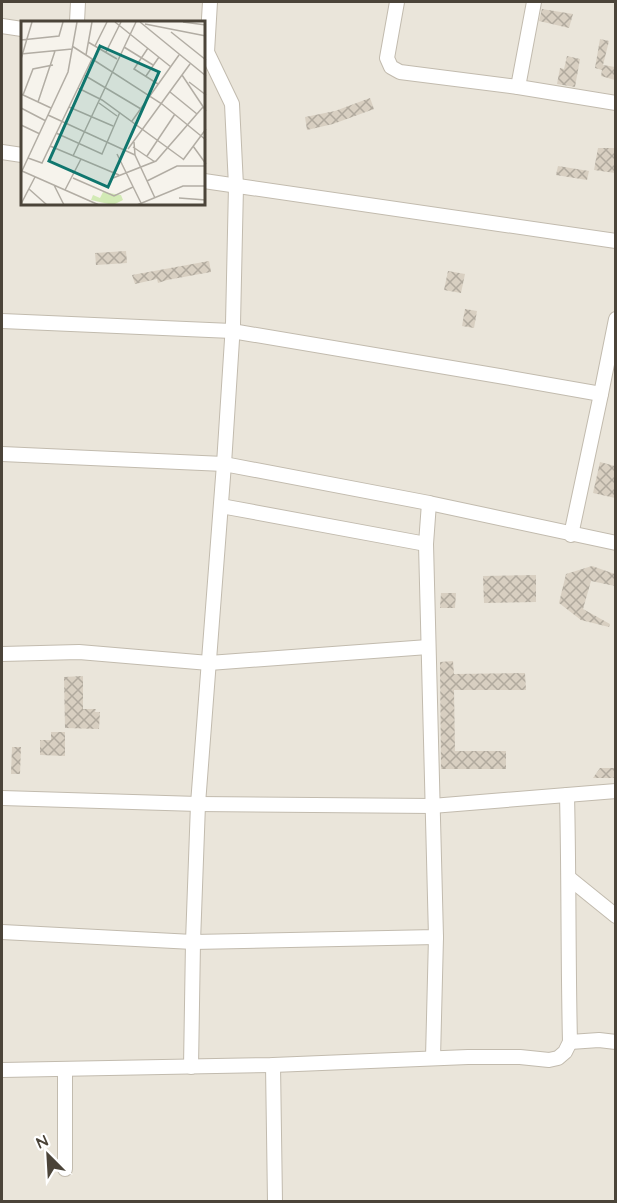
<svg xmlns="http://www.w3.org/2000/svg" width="617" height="1203" font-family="Quicksand,sans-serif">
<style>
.residential{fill:#eae5da;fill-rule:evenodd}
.building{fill:url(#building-cross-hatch)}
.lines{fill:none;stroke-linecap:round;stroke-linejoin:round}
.minor-casing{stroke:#c2bbae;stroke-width:16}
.minor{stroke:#fff;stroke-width:14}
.inset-road{fill:none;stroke:#b2ada4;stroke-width:1.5}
.view{fill:#0f766e;fill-opacity:0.15;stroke:#0f766e;stroke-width:3}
.inset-edge{fill:none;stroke:#4b4439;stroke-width:3}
</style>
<defs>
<pattern id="building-cross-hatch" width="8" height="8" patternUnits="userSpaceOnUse" patternTransform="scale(1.5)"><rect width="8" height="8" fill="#d8cfc1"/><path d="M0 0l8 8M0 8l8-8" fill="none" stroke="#b1aa9e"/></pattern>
</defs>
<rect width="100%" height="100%" fill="#f6f3ec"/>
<path class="residential" d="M2,2H615V1201H2ZM22,22H204V204H22Z"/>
<g class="building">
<path d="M542,9L573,14L569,28L539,21Z"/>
<path d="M600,39L609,41L603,65L615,67V80L601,76L602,70L595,68Z"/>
<path d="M567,56L580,59L575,87L557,84L560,68L564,69Z"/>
<path d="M370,98L374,109L333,124L307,130L305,117L335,111Z"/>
<path d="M598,148H615V173L594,170Z"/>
<path d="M558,166L589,171L587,180L556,175Z"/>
<path d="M126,251L127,263L96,265L95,253Z"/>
<path d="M209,261L211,272L167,280L158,283L157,279L135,284L132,275Z"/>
<path d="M448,271L465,274L461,293L444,290Z"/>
<path d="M465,309L477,311L474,328L462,326Z"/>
<path d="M600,462L615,466V498L593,493Z"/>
<path d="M592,566L615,574V586L591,581L583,609L610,624L609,627L581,620L559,603L566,574Z"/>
<path d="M536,575V602L484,603L483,576Z"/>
<path d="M441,593H456L455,608H440Z"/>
<path d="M453,661L454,674L525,673L526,690H454L455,751H506V769H441L440,662Z"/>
<path d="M83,676V709H96L95,712H100L99,729L65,728L64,677Z"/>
<path d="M51,732H65V756L40,755V740H51Z"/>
<path d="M12,747H21L20,774H11Z"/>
<path d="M600,768H615V778H593Z"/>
</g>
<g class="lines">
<g class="minor-casing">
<g id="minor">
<path d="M397,2L387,58L391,67L400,72L518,87L616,103"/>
<path d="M77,22L78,2"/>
<path d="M2,26L22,29"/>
<path d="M518,87L534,2"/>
<path d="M2,152L22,155"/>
<path d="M204,181L616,241"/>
<path d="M2,321L232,331L505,377L601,394"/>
<path d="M2,454L224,464L429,503L616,543"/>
<path d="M221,506L426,544"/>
<path d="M571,535L601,394L616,319"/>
<path d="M2,654L79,652L209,663L428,647"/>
<path d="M2,798L198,804L432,806L616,791"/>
<path d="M569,878L616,916"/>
<path d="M2,932L193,942L436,937L426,544L429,503"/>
<path d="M570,1042L599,1040L616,1042"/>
<path d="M433,1058L436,937"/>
<path d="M273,1065L275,1202"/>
<path d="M191,1067L193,942L198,804L224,464L233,324L236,186L232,104L207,52L210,2"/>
<path d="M2,1070L273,1065L468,1057H520L549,1060L558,1058L565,1052L570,1042C568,960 569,877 567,795"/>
<path d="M65,1169V1069"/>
</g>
</g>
<use href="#minor" class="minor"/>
</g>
<g transform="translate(21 21)">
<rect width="184" height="184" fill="#f6f3ec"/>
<path d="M82,171L100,174L102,179L92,184L70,179L72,174L79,177Z" fill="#d2eab5"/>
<path class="inset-road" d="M94,1L150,46M119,1L185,55M162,1L185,4M124,3L185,15M150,11L185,39M0,19L38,15L42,1M67,21L96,38M51,25L141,83L185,119M74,25L86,1M103,26L132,44M127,27L113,48L137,63M85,31L100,1M0,33L51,28M65,34L71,1M0,38L11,1M63,54L120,88M161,54L185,90M125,55L138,36M168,61L185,74M57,67L81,79L162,138M149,71L176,93M0,73L30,87M2,74L12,48L32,44M17,81L34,30M78,82L96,95M48,86L92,105M0,87L25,100M27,94L114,134M111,100L158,34M0,104L19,113M35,112L81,133L99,91M113,121L114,134L134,177M29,125L98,154M172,125L185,143M112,126L134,141M107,128L169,43M96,133L121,184M52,135L115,1M126,135L154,93M7,137L21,142L71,38M162,139L185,108M1,150L78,184M0,152L47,51L56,1M52,157L93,175L112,166M92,157L135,140L182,86M126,160L156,145H185M33,164L43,184M8,168L26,184M44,169L60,138M158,177L185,179M0,183L14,156M116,184L162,165H185"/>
<path class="view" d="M79,25L138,51L87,166L28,140Z"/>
<rect width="184" height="184" class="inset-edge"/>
</g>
<rect width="617" height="1203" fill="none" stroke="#4b4439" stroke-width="6"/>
<g transform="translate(48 1155) rotate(336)" stroke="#ffffff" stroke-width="4.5" paint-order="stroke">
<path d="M0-4.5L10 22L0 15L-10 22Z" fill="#4b4439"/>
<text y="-9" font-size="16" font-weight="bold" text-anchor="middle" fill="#4b4439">N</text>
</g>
</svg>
